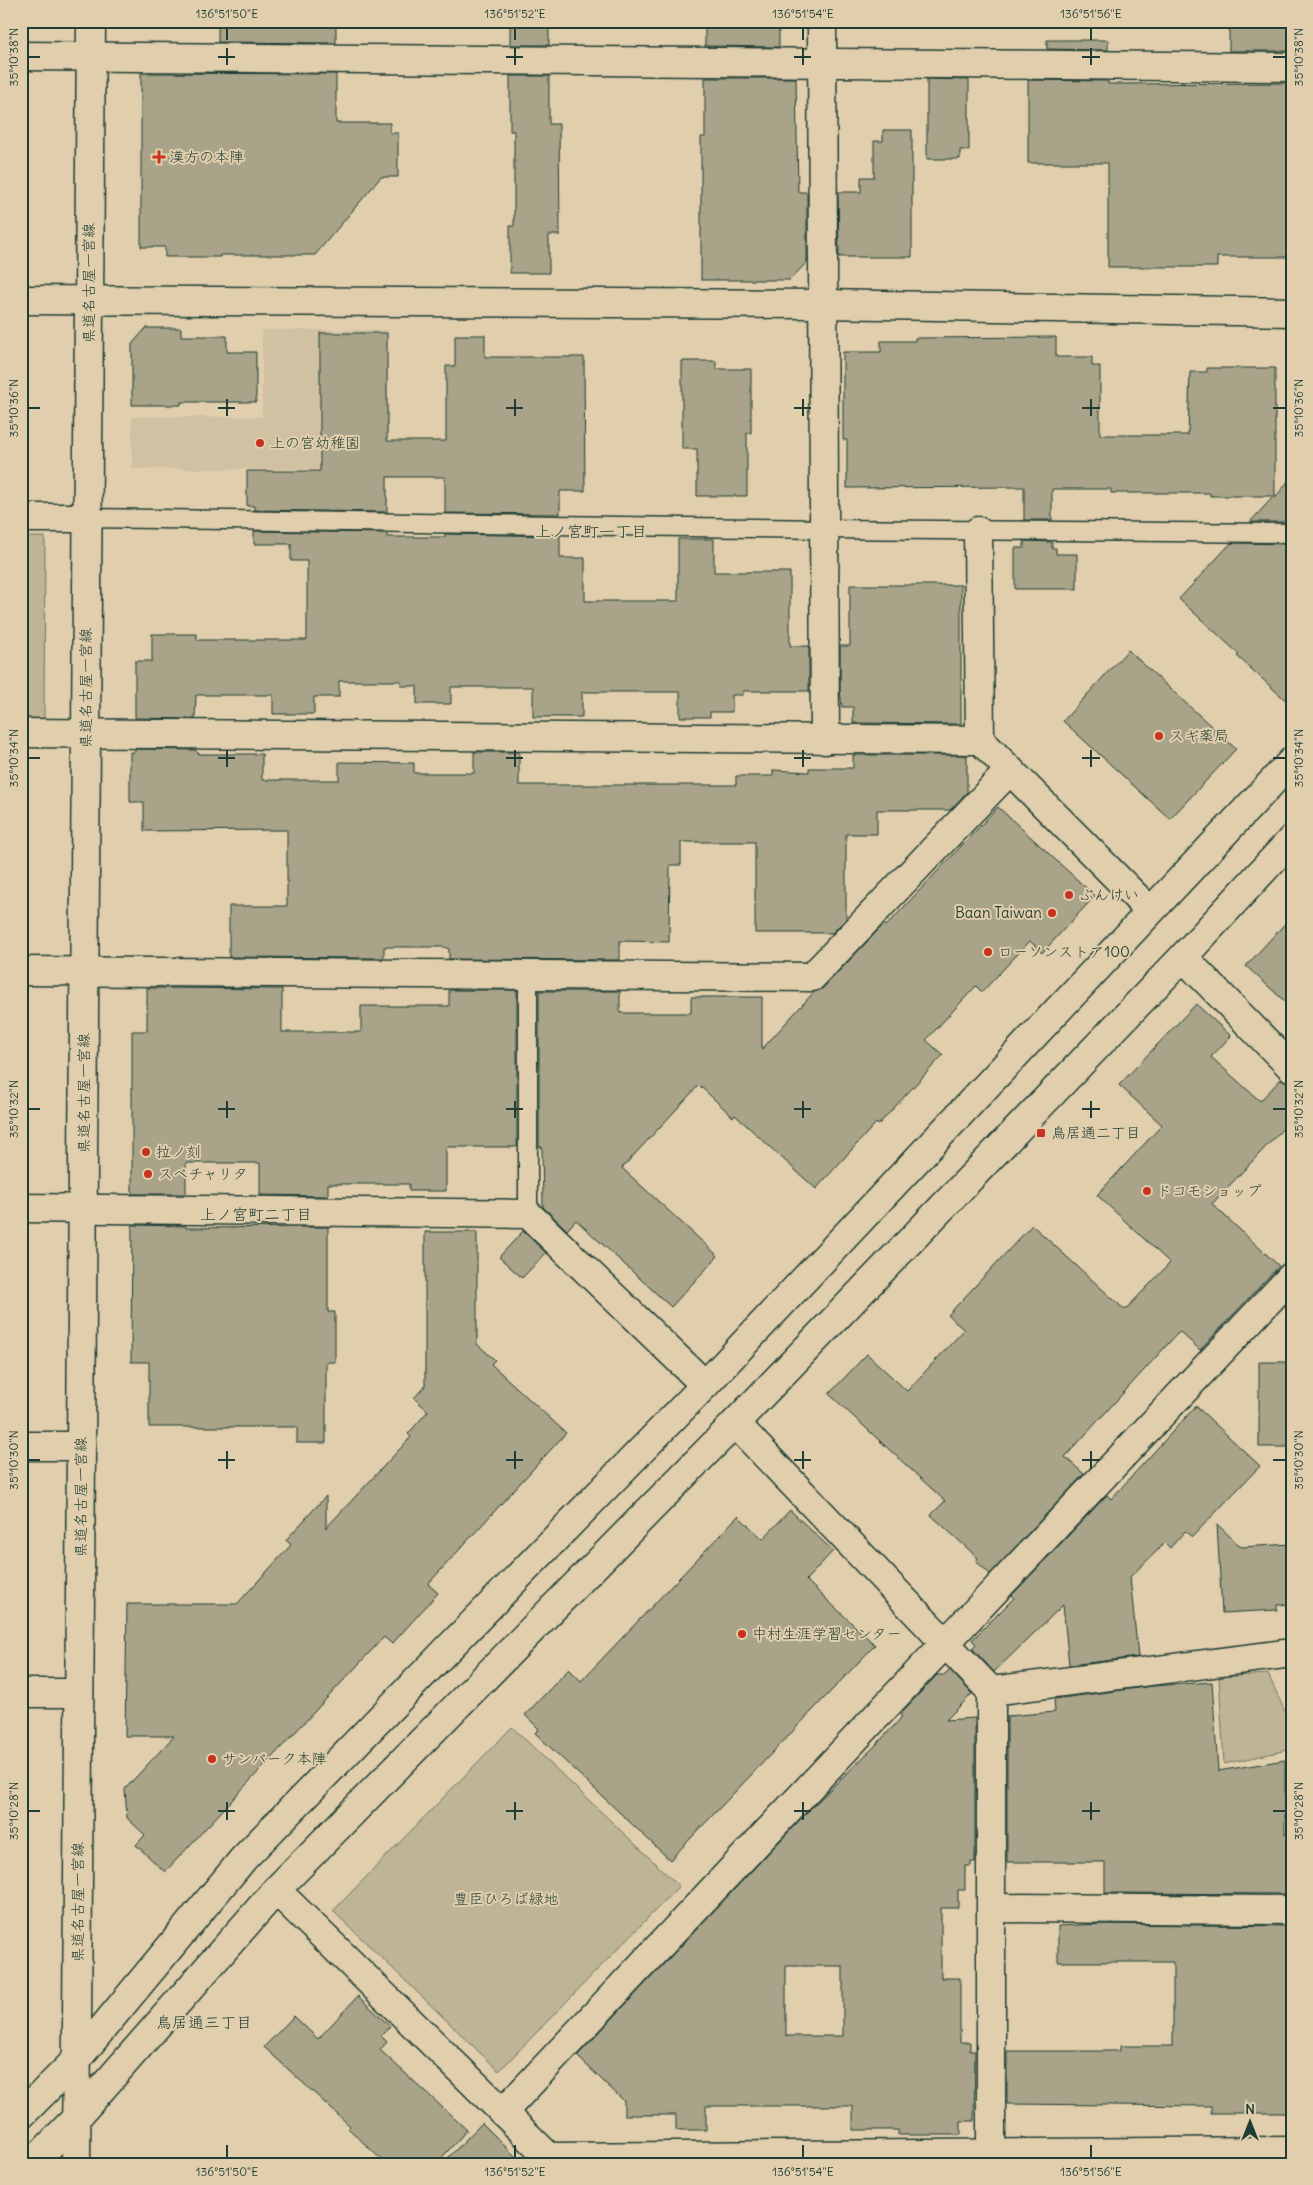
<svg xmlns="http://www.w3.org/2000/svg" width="1313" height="2185" font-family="Delius,'Klee One',sans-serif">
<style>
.built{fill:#d0c1a2}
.green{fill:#beb496;stroke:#6e7865}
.building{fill:#a8a389;stroke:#1f3d34;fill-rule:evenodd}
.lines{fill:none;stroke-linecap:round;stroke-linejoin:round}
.service-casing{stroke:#1f3d34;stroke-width:21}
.minor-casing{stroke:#1f3d34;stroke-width:31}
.tertiary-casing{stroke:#1f3d34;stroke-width:31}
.secondary-casing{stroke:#1f3d34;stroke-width:31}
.service{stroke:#e1ceac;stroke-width:18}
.minor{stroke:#e1ceac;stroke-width:28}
.tertiary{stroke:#e1ceac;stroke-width:28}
.secondary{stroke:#e1ceac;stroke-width:28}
.ticks{fill:none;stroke:#1f3d34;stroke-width:2}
.poi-dot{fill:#c8321e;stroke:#e1ceac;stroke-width:2}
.labels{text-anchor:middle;stroke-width:4;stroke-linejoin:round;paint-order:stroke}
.poi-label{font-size:15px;fill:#1f3d34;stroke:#e1ceac;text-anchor:start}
.street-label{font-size:15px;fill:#1f3d34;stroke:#e1ceac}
.park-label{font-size:15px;fill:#274339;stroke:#e1ceac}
.neighbourhood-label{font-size:16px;fill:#1f3d34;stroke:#e1ceac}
.neatline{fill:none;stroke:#1f3d34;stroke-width:2}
.ticks-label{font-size:12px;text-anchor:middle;fill:#1f3d34}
</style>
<rect width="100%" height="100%" fill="#e1ceac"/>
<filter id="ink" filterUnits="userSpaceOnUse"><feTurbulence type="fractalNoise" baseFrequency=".02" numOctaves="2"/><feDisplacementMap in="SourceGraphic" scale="10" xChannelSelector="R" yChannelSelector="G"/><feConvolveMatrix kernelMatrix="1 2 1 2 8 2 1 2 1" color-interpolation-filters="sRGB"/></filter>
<g filter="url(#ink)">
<path class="built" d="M262,330H388V515H331V469H132V417H262Z"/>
<g class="green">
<path d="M21,537H45L44,719H21Z"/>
<path d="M1268,1674L1292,1727V1749L1224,1764L1219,1677Z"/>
<path d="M512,1727L679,1886L499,2071L333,1911Z"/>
</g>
<g class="building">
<path d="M218,21H336V43L218,42Z"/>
<rect x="510" y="21" width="39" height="24"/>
<path d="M705,21L779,22V47L705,46Z"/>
<rect x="1229" y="21" width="63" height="30"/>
<path d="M1047,40H1108V50L1047,49Z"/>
<path d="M141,73L336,74V123H390V133H398V177H381L315,255H220V257H165V247H141Z"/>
<path d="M510,76H549V124H559L560,235H549V273H510V226H514V131H510Z"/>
<path d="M705,78H796L798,192H807V262L790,280H701V137H705Z"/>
<path d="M927,79L969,80V150H960V159H927Z"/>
<path d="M1028,80L1108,81V84L1292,83V257H1217V267H1108V163H1028Z"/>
<path d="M883,130H912V257H839L838,192H861V177H874V141H883Z"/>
<path d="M146,328H181V336H227V352H256V402H181V405H132V344Z"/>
<path d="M320,333H387V441H446V366H455V335H485V357H584L585,491H560V514L445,513V477H387V512L254,510V506H247V471H320Z"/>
<path d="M1056,337V357H1092V366H1100V435H1188L1190,372H1207V368H1275V498L1292,476V522H1250L1274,496H1210V493H1111V489H1052V520H1024V487L847,488V440H843V352H881V341H915V338Z"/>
<path d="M682,361H716V369H751V433H747V496H697V449H682Z"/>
<path d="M254,531L387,533V537H445V534L560,536V558H585V601H678V539H714V572H790V646H809V691H743V695H732V712H710V717H680V692H582V717H533V687H451V704H417V686H401V681H339V697H314V714H273V695H196L195,719L135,718V661H152V634H197V640H307V561H291V544H254Z"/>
<path d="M1024,541L1052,542V548H1056V554H1077V589H1015V548H1024Z"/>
<path d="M1231,543L1292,544V706L1237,656L1239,654L1179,599Z"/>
<path d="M850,585H961V724L853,723V707H842L840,691V646H850Z"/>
<path d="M1128,650L1236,749L1170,819L1063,721Z"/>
<path d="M135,749L195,750L199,754H262V780H339V762L414,763V773H474V752H519V785H736V776H773V770L809,772V768H853V755H961L967,756V792L950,810H877V834H846V919L832,933H755V842H681V865H670L669,942L620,941V960L449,959V949L444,947H384V958L229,957V906H287V830L144,831V802H130V752H135Z"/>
<path d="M998,807L1095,896L1042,953L1030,941L982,992L976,986L926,1040L943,1055L878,1125L876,1123L816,1189L735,1115L733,1117L699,1085L622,1168L718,1256L671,1307L576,1220L567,1230L543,1207L542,1147H539V991H620V1013H691V997H762V1049L814,992L823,988L884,924L886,926Z"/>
<path d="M1292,916V1008L1246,966Z"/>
<path d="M147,988L282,989V1032H361V1006H449V990H517V1147H446V1191H409V1184H328V1196L260,1195V1163H186V1194H132V1031H147Z"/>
<path d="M1196,1004L1231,1036L1211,1057L1260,1101L1281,1079L1292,1083V1119L1212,1204L1279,1266L1200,1350L1180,1332L1177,1334L1065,1457L1084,1474L990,1574L976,1561L978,1558L931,1515L945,1501L829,1394L867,1354L907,1391L964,1330L948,1315L1032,1225L1125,1310L1170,1263L1097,1195L1162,1125L1119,1085Z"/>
<path d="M132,1225L186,1226V1228L328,1227V1312H335V1362H326V1443H297V1427H149V1362H131Z"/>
<path d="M523,1231L546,1253L522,1278L499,1257Z"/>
<path d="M425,1232H477V1344L495,1360L491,1364L566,1433L428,1584L438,1593L392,1644L384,1637L165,1872L136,1845L145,1835L127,1818L125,1789L174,1736H125L127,1604H237L291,1545L286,1540L326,1496V1528L411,1437L408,1434L428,1411L414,1398L425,1386Z"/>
<rect x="1259" y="1362" width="33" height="85"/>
<path d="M1196,1406L1260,1466L1192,1537L1185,1531L1170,1548L1165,1543L1130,1577L1138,1657L1069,1665L1063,1605L994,1672L972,1648L976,1644L972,1640L1014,1598L1012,1595L1107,1495L1111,1499Z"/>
<path d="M790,1510L833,1551L806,1580L875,1645L670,1860L535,1733L539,1729L525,1715L569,1669L581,1681L738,1516L763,1539Z"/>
<path d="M1217,1524L1241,1547L1292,1544V1604L1277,1605V1610L1222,1613Z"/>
<path d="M950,1670L972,1694L946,1720L975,1718V1862H971V1866H965V1890H958V1908H941V1978H960V2042H970V2051H975L974,2121H961V2135H898V2130H853V2106H706V2130H676V2115H624V2101L577,2056L811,1808L876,1745L901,1718V1713L937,1675H945ZM786,1966H843V2036H786Z"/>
<path d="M1212,1682L1218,1771L1285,1760V1834H1289V1894L1105,1893V1862H1007V1716L1055,1712L1054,1699L1153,1686Z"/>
<path d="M1105,1924L1291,1926L1292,2113H1211V2106L1007,2104V2051H1120V2046H1173V1962H1058V1926Z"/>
<path d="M358,1996L390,2026L381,2036L387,2042L380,2050L467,2130L436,2164H386L348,2128L350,2126L264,2047L294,2016L318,2039Z"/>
<path d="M482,2123L523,2164H442Z"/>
</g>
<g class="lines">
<g class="service-casing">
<g id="service">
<path d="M87,518L824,529L1292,533"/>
<path d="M528,975V1214"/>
</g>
</g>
<g class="minor-casing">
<g id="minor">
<path d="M822,21L825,740"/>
<path d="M21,56L1292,67"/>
<path d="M21,300L823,304L1292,312"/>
<path d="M21,518H87"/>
<path d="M978,531L980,740"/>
<path d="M21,733L980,740L1150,911"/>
<path d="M1183,957L1292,1068"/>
<path d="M21,971L812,977L1010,770"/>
<path d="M21,1208L528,1214L705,1385"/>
<path d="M735,1423L991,1691V2164"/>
<path d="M21,1446H81"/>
<path d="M991,1691L1292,1653"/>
<path d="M21,1693H79"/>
<path d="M276,1890L549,2157V2164"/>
<path d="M992,1908L1292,1910"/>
<path d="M503,2112L1292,1276"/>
<path d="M549,2157L1292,2151"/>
</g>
</g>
<g class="tertiary-casing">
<g id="tertiary">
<path d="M21,2115L77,2059L244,1858L705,1385L1292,761"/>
<path d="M32,2164L76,2118L276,1890L735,1423L1183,957L1292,839"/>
</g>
</g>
<g class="secondary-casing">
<path id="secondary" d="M76,2164L91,21"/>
</g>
<use href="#service" class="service"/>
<use href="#minor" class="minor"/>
<use href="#tertiary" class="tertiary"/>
<use href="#secondary" class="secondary"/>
</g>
</g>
<path class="ticks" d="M227,28V40M515,28V40M803,28V40M1091,28V40M227,48V65M515,48V65M803,48V65M1091,48V65M28,57H40M218,57H235M506,57H523M794,57H811M1082,57H1100M1273,57H1286M227,399V416M515,399V416M803,399V416M1091,399V416M28,408H40M218,408H235M506,408H523M794,408H811M1082,408H1100M1273,408H1286M227,750V767M515,750V767M803,750V767M1091,750V767M28,758H40M218,758H235M506,758H523M794,758H811M1082,758H1100M1273,758H1286M227,1101V1118M515,1101V1118M803,1101V1118M1091,1101V1118M28,1109H40M218,1109H235M506,1109H523M794,1109H811M1082,1109H1100M1273,1109H1286M227,1451V1469M515,1451V1469M803,1451V1469M1091,1451V1469M28,1460H40M218,1460H235M506,1460H523M794,1460H811M1082,1460H1100M1273,1460H1286M227,1802V1820M515,1802V1820M803,1802V1820M1091,1802V1820M28,1811H40M218,1811H235M506,1811H523M794,1811H811M1082,1811H1100M1273,1811H1286M227,2145V2158M515,2145V2158M803,2145V2158M1091,2145V2158"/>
<g class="poi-dot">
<path d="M156.5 149.5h5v5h5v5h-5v5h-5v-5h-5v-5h5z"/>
<circle cx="260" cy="443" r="5"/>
<circle cx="1159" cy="736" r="5"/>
<circle cx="1069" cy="895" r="5"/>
<circle cx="1052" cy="913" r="5"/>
<circle cx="988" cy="952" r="5"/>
<rect x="1036" y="1128" width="10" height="10" rx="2.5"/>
<circle cx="146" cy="1152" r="5"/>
<circle cx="148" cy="1174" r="5"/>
<circle cx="1147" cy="1191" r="5"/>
<circle cx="742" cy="1634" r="5"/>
<circle cx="212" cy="1759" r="5"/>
</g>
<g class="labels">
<g class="poi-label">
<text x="169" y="162">漢方の本陣</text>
<text x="270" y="448">上の宮幼稚園</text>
<text x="1169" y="741">スギ薬局</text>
<text x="1079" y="900">ぶんけい</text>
<text x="1042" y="918" text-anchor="end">Baan Taiwan</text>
<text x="998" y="957">ローソンストア100</text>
<text x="1051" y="1138">鳥居通二丁目</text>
<text x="156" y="1157">拉ノ刻</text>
<text x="158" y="1179">スペチャリタ</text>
<text x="1157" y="1196">ドコモショップ</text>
<text x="752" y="1639">中村生涯学習センター</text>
<text x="222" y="1764">サンパーク本陣</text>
</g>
<g class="street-label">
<text transform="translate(89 283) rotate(-90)" y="5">県道名古屋一宮線</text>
<text transform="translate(86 688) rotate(-90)" y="5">県道名古屋一宮線</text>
<text transform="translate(84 1093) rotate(-90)" y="5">県道名古屋一宮線</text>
<text transform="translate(81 1497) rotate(-90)" y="5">県道名古屋一宮線</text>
<text transform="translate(78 1902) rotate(-90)" y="5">県道名古屋一宮線</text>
</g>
<g class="park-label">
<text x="506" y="1904">豊臣ひろば緑地</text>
</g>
<g class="neighbourhood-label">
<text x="591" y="537">上ノ宮町一丁目</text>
<text x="256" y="1220">上ノ宮町二丁目</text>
<text x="204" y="2028">鳥居通三丁目</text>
</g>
</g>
<rect width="1313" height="2185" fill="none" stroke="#e1ceac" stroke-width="55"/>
<g transform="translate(1250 2122)" stroke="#e1ceac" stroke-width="4" paint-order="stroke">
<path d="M0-4L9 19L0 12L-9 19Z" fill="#1f3d34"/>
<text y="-8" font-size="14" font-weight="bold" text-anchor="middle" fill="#1f3d34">N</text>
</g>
<rect x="28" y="28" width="1258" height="2130" class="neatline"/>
<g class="ticks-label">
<text x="227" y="18">136°51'50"E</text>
<text x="515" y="18">136°51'52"E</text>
<text x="803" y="18">136°51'54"E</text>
<text x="1091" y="18">136°51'56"E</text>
<text transform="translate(14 57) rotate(-90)" y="4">35°10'38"N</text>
<text transform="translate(1299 57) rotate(-90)" y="4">35°10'38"N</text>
<text transform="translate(14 408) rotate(-90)" y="4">35°10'36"N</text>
<text transform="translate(1299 408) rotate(-90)" y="4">35°10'36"N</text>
<text transform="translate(14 758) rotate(-90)" y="4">35°10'34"N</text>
<text transform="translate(1299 758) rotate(-90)" y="4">35°10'34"N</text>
<text transform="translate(14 1109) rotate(-90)" y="4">35°10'32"N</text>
<text transform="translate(1299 1109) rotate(-90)" y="4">35°10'32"N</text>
<text transform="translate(14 1460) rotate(-90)" y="4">35°10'30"N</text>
<text transform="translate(1299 1460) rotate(-90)" y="4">35°10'30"N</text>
<text transform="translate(14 1811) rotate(-90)" y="4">35°10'28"N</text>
<text transform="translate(1299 1811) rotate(-90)" y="4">35°10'28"N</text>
<text x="227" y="2176">136°51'50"E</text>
<text x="515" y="2176">136°51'52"E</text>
<text x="803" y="2176">136°51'54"E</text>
<text x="1091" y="2176">136°51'56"E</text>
</g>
</svg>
